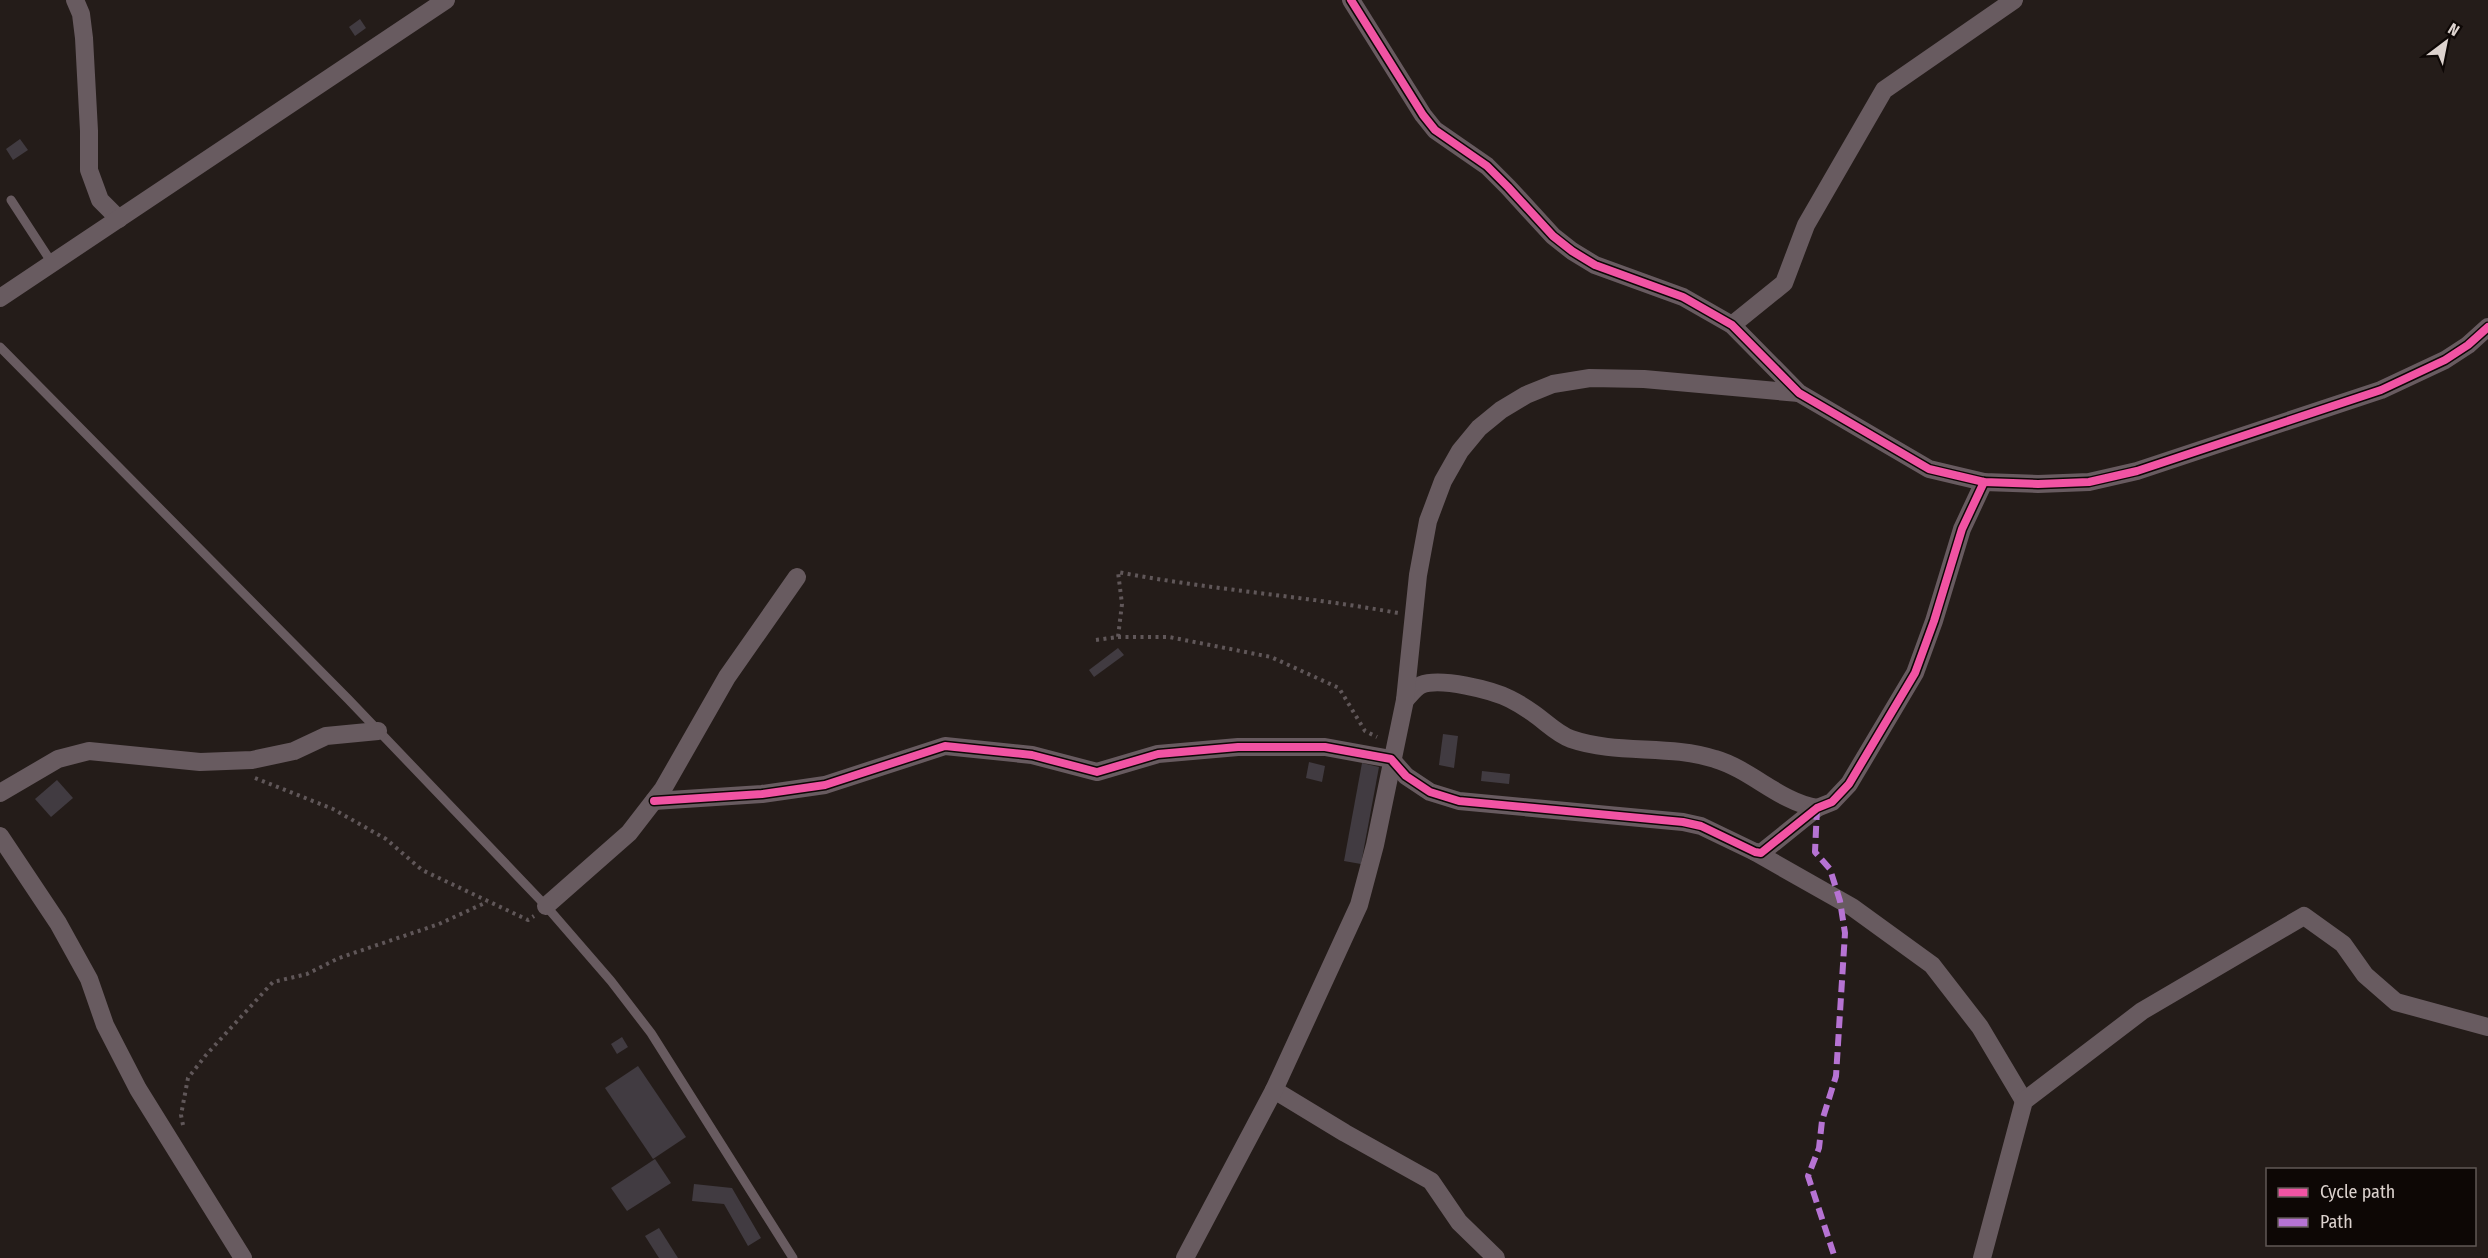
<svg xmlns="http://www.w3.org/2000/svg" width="2488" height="1258" font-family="'Fira Sans Condensed',sans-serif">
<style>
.building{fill:#413b41}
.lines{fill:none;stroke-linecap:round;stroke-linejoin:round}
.path{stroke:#605759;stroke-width:4;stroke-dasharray:3 4.5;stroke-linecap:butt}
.service{stroke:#685b60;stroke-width:9}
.minor{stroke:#685b60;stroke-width:18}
.quiet{stroke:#b673d3;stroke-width:6;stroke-dasharray:12 6;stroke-linecap:butt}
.cycleway-casing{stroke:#0d0705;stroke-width:11}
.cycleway{stroke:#f153a3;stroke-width:8}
</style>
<rect width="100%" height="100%" fill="#241c19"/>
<g class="building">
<path d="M360,19L366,28L355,36L349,27Z"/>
<path d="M20,139L28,150L13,160L6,149Z"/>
<path d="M1118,648L1124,655L1094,677L1089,670Z"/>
<path d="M1443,734L1458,736L1454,768L1439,765Z"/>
<path d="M1309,762L1325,766L1322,782L1306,778Z"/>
<path d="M1362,763L1379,767L1361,864L1344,861Z"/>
<path d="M1482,771L1510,774L1509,784L1481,781Z"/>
<path d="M57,780L73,798L51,817L35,799Z"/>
<path d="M622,1037L628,1047L617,1054L611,1044Z"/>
<path d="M638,1066L686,1137L653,1159L605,1088Z"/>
<path d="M655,1159L671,1183L627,1211L611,1188Z"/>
<path d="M694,1184L732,1188L761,1238L748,1246L724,1204L692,1201Z"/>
<path d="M659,1228L678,1258H659L645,1236Z"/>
</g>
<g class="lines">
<g class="path">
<path d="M1118,637H1169L1271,657L1339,688L1365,731L1377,737"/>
<path d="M1096,640L1118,637L1122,604L1118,572C1211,590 1305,596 1398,613"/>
<path d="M255,778L333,809L386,839L422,870L528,920L534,916"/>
<path d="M183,1125L181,1115L188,1078L206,1055L273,982L307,974L339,958L439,924L487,902"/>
</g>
<g class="service">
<path d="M11,200L52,263"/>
<path d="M0,347L348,699L546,906L611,981L651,1033L793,1258"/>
</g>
<g class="minor">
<path d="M75,0L81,14L84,38L89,131V170L100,200L119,219"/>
<path d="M1351,0L1423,115L1435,130L1487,166L1508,187L1553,236L1572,251L1595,265L1683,297L1732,325L1799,393L1929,469L1984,482L2038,484L2089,482L2137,471L2381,390L2445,360L2468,345L2488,327"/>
<path d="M0,298L446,0"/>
<path d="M1732,325L1784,283L1806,225L1884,90L2014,0"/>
<path d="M1405,700C1410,695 1415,688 1421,685C1440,677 1492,690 1510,699C1518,703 1526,708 1533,713C1546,722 1557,734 1571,739C1617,755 1669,744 1715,759C1752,770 1780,802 1817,808"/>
<path d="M0,793L58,759L89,751L200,762L252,760L294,751L326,736L378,731"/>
<path d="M654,801L762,794L825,785L945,746L1032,755L1097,772L1158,754L1238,747H1325L1391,759L1406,776L1430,792L1459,801L1683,822L1701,826L1755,852L1761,853L1817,808L1832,802L1849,784L1915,673L1934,621L1962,529L1984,482"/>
<path d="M0,836L58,923L89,979L105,1025L138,1089L243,1258"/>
<path d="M1755,852L1852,907L1932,965L1980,1027L2024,1101"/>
<path d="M546,906L629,833L663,789L727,677L797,577"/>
<path d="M1274,1090L1345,1133L1431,1181L1459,1222L1496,1258"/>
<path d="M1185,1258L1274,1090L1359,905L1375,845L1405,700L1418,575L1428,521L1443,481L1460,451L1479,428L1501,410L1526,395L1553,384L1590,378L1644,379L1799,393"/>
<path d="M1982,1258L2024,1101L2142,1011L2304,916L2343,944L2365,975L2396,1002L2488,1027"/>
</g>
<path class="quiet" d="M1817,808L1815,852L1830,869L1840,901L1845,933L1836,1076L1822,1121L1819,1148L1808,1176L1835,1258"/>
<g class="cycleway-casing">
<g id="cycleway">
<path d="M1351,0L1423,115L1435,130L1487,166L1508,187L1553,236L1572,251L1595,265L1683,297L1732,325L1799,393L1929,469L1984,482L2038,484L2089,482L2137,471L2381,390L2445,360L2468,345L2488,327"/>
<path d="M654,801L762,794L825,785L945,746L1032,755L1097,772L1158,754L1238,747H1325L1391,759L1406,776L1430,792L1459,801L1683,822L1701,826L1755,852L1761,853L1817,808L1832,802L1849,784L1915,673L1934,621L1962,529L1984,482"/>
</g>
</g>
<use href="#cycleway" class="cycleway"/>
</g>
<rect x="2266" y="1168" width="210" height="78" fill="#0d0705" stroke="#605855" stroke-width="1.5"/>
<rect x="2278" y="1188" width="30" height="9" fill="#f153a3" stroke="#605855" stroke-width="1.5"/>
<text x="2320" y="1198" font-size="18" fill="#dcd2ce">Cycle path</text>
<rect x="2278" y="1218" width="30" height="9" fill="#b673d3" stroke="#605855" stroke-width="1.5"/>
<text x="2320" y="1228" font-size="18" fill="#dcd2ce">Path</text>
<g transform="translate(2446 42) rotate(32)" stroke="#0d0705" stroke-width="4.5" paint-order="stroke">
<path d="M0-4.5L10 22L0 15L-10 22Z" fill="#dcd2ce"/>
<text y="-9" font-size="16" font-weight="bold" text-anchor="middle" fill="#dcd2ce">N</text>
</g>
</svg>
